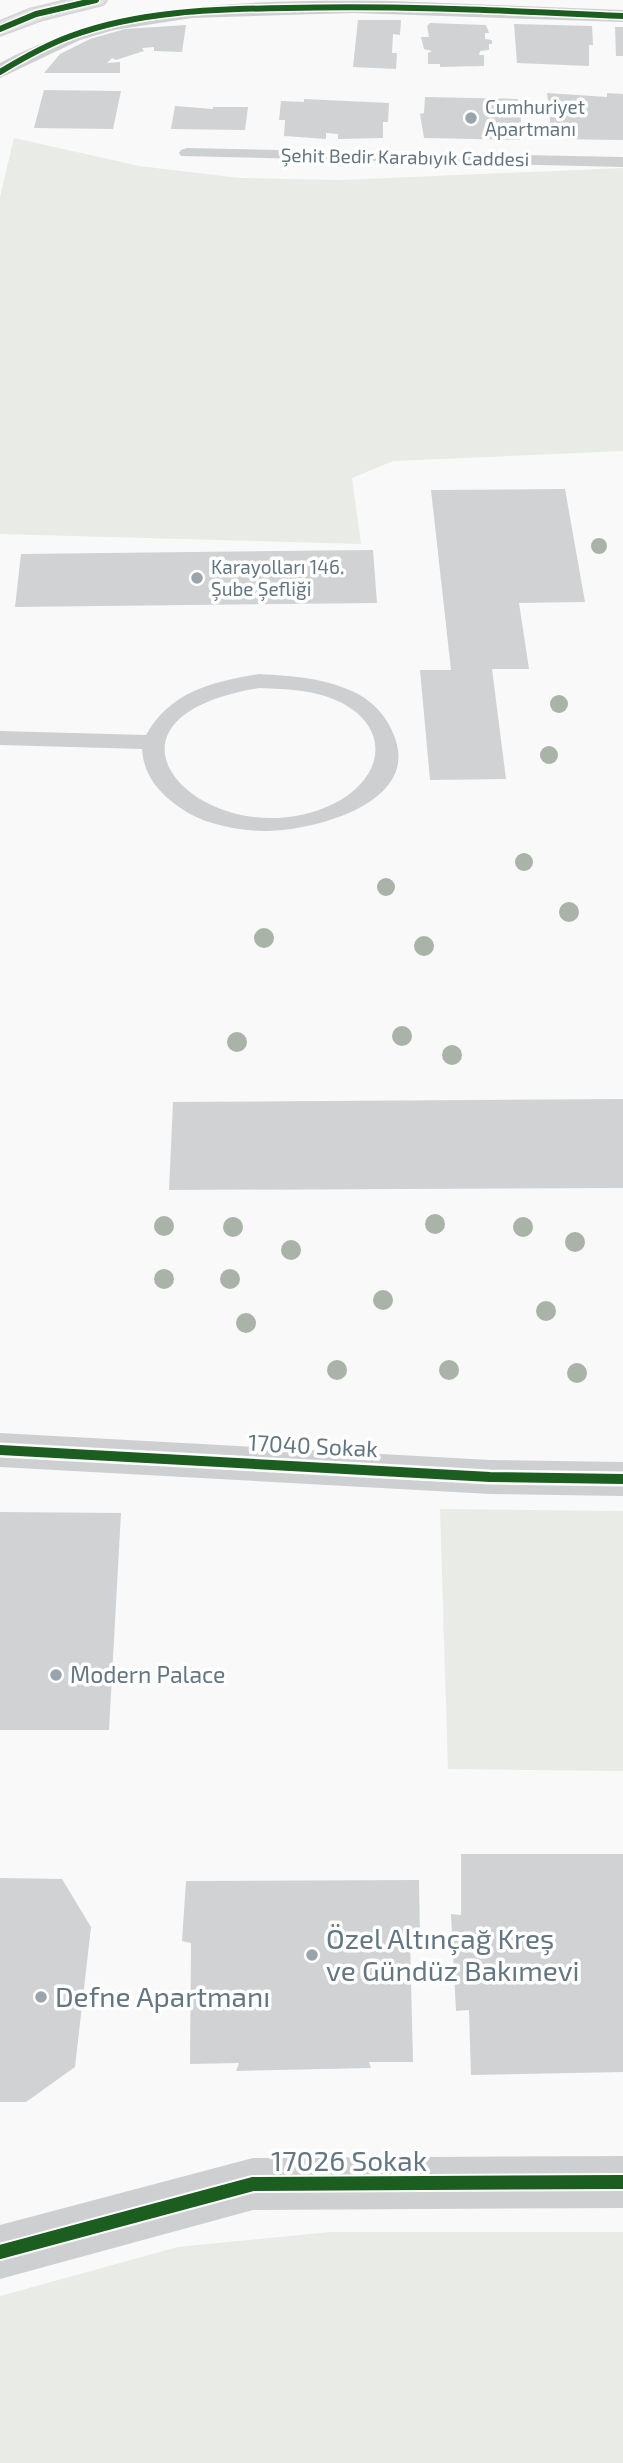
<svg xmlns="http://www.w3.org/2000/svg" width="623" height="2463" font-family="'Exo 2',sans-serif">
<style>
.green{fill:#e8ebe6}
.building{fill:#d0d2d3}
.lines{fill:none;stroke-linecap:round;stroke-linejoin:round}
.trunk-casing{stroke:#d5d6d6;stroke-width:4}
.service{fill:#cecfd0;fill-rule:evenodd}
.minor{fill:#cecfd0;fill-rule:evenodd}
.trunk{fill:#e1e2e2;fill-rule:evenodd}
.cycleway-far2-casing{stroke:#fff;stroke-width:9}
.cycleway-far1-casing{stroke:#fff;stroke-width:15}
.cycleway-casing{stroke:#fff;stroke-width:18}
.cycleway-far2{stroke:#1b5e20;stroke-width:6}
.cycleway-far1{stroke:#1b5e20;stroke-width:10}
.cycleway{stroke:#1b5e20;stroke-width:14}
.tree{fill:#a9b3a7}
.poi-dot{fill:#99a4ac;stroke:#fff;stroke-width:2.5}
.labels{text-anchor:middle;stroke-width:7;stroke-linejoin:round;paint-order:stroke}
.far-poi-label{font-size:19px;fill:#657683;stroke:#fff;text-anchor:start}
.far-street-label{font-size:19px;fill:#657683;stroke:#fff}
.street-label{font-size:23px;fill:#657683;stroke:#fff}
.poi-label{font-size:23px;fill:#657683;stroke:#fff;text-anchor:start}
.near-poi-label{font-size:28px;fill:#657683;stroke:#fff;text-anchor:start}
.near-street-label{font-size:28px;fill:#657683;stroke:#fff}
</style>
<rect width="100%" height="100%" fill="#f9f9f9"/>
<g class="green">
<path d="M14,138L139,166L240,178L340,180L623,168V451L393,461L352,478L361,544L0,534V197Z"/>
<path d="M440,1509L623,1511V1771L448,1769Z"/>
<path d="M330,2232H623V2463H0V2296L178,2247Z"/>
</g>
<g class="building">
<path d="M358,20H401L400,35L393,34L392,53H397L396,69L353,67Z"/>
<path d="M430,23L486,25L489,33H485V39L492,40V44H489V50L480,51L479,55H484V66L440,67V64H428V53L432,51L424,49L421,37H429L427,26Z"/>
<path d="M514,24L592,26L593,45H589V66L517,63Z"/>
<path d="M186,25L182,52L154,51V47L142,48L144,51L116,60L112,58L107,63L120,62V73H44L60,54L90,39L125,29Z"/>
<path d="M615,27H623V56H616Z"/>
<path d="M44,90L121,91L113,129L34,128Z"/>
<path d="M547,93L607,97V93L623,94V140L552,139Z"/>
<path d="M425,97L518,99L522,128L519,127L520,140L424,138L420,114L424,113Z"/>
<path d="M304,99L389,103L388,122H383V138L338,139V134L326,133V139L284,136L285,120H279L281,101L304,102Z"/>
<path d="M175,106L213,109V107H248L245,130L171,129Z"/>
<path d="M565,489L585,602L519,603L529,669H492L506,779L430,780L420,670H451L431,490Z"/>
<path d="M373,550L377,603L15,607L21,554Z"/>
<path d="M623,1099V1188L169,1190L173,1102Z"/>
<path d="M0,1512L121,1513L109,1730H0Z"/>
<path d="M461,1854H623V2072L471,2075L469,2010L456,2011L451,1914L461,1915Z"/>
<path d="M0,1878L62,1879L91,1927L75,2067L26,2102H0Z"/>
<path d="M419,1880L420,1941L410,1939L413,2062H369L371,2068L236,2071L239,2063L190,2064L191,1943L182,1941L186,1881Z"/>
</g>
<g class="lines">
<g class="trunk-casing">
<path id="trunk" d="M70,0H106L103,4L43,19L0,35V22L29,10Z"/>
</g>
<g class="service">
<path d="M187,148L623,157V167L181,156L179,153L181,150Z"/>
<path d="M259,674C292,676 328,678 358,694C374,703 386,716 393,733C424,802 316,830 268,831C243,831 212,826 190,814C165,799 144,780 142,749L0,745V731L146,735C171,691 212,682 259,674ZM259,688C287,689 317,690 342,703C394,731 381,781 333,804C211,863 65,720 259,688Z"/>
</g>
<g class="minor">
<path d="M391,1L623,10V22L353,13L192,18L114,30L80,40L0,78V63C117,0 259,0 391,1Z"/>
<path d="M0,1433L490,1460L623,1462V1496L490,1494L0,1467Z"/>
<path d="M623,2156V2208L253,2210L0,2279V2225L253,2158Z"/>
</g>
<use href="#trunk" class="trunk"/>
<g class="cycleway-far2-casing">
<g id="cycleway-far2">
<path d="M0,29L36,14L96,0"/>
<path d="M0,72C23,58 46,45 71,36C139,11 215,9 287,8C399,5 511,11 623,16"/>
</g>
</g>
<g class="cycleway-far1-casing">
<path id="cycleway-far1" d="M0,1450L490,1477L623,1479"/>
</g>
<g class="cycleway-casing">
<path id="cycleway" d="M0,2252L253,2184L623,2182"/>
</g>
<use href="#cycleway-far2" class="cycleway-far2"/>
<use href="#cycleway-far1" class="cycleway-far1"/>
<use href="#cycleway" class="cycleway"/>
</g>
<g class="tree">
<circle cx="599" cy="546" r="8"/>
<circle cx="559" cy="704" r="9"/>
<circle cx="549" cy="755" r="9"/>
<circle cx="524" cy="862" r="9"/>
<circle cx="386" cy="887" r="9"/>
<circle cx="569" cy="912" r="10"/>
<circle cx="264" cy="938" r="10"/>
<circle cx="424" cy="946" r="10"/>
<circle cx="402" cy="1036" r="10"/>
<circle cx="237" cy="1042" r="10"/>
<circle cx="452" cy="1055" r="10"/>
<circle cx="435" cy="1224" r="10"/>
<circle cx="164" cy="1226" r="10"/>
<circle cx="233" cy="1227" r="10"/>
<circle cx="523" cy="1227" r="10"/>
<circle cx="575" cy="1242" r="10"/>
<circle cx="291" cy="1250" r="10"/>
<circle cx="164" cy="1279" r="10"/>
<circle cx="230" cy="1279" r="10"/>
<circle cx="383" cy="1300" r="10"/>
<circle cx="546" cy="1311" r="10"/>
<circle cx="246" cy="1323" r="10"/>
<circle cx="337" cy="1370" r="10"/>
<circle cx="449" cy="1370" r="10"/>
<circle cx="577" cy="1373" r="10"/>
</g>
<g class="poi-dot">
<circle cx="471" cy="118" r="7"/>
<circle cx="197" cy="578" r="7"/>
<circle cx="56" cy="1675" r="7"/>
<circle cx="312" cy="1955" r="7"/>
<circle cx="41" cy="1997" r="7"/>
</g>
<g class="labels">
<g class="far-poi-label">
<text x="485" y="114">Cumhuriyet<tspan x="485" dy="22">Apartmanı</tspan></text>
<text x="211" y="574">Karayolları 146.<tspan x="211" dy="22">Şube Şefliği</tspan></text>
</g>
<g class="far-street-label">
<text transform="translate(405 157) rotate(1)" y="7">Şehit Bedir Karabıyık Caddesi</text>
</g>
<g class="street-label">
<text transform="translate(313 1446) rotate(3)" y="8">17040 Sokak</text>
</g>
<g class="poi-label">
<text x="70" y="1683">Modern Palace</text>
</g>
<g class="near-poi-label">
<text x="326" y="1949">Özel Altınçağ Kreş<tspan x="326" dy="32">ve Gündüz Bakımevi</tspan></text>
<text x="55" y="2007">Defne Apartmanı</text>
</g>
<g class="near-street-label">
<text x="349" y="2171">17026 Sokak</text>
</g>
</g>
</svg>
